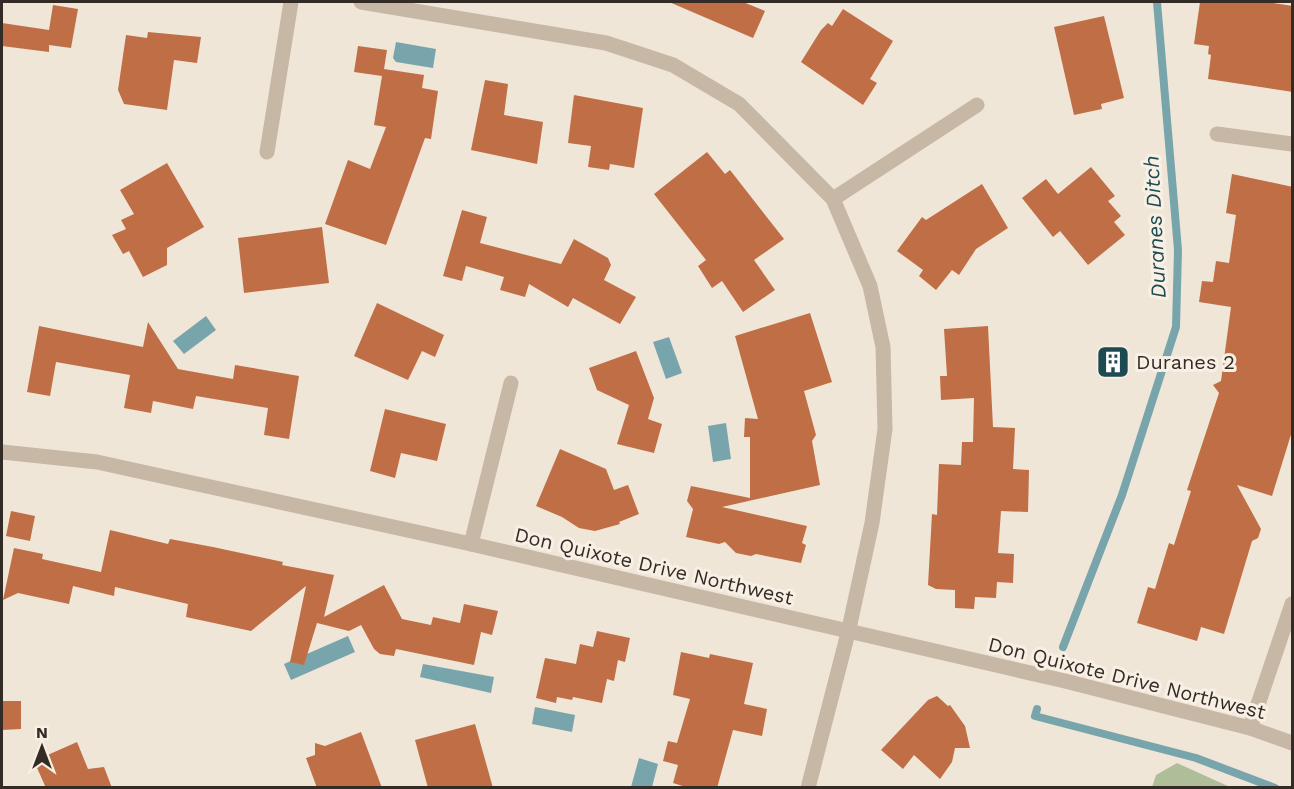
<svg xmlns="http://www.w3.org/2000/svg" width="1294" height="789" font-family="'Work Sans',sans-serif">
<style>
.green{fill:#aebe99}
.water{fill:#78a5ab}
.lines{fill:none;stroke-linecap:round;stroke-linejoin:round}
.stream{stroke:#78a5ab;stroke-width:8}
.building{fill:#c06e45}
.minor{stroke:#c7b7a5;stroke-width:15}
.tertiary{stroke:#c7b7a5;stroke-width:15}
.labels{text-anchor:middle;stroke-width:6;stroke-linejoin:round;paint-order:stroke}
.poi-label{font-size:20px;fill:#332b26;stroke:#f8f0e4;text-anchor:start}
.street-label{font-size:20px;fill:#332b26;stroke:#f8f0e4}
.water-label{font-size:21px;font-style:italic;fill:#1e4a52;stroke:#f8f0e4}
</style>
<rect width="100%" height="100%" fill="#f0e6d8"/>
<path class="green" d="M1177,763L1230,787H1152L1156,775Z"/>
<g class="water">
<path d="M396,42L436,49L433,68L396,62L393,58Z"/>
<path d="M206,316L216,330L184,354L173,341Z"/>
<path d="M669,337L682,373L666,379L653,342Z"/>
<path d="M726,423L731,459L713,462L708,426Z"/>
<path d="M348,636L355,652L291,680L284,664Z"/>
<path d="M423,664L494,677L491,693L420,677Z"/>
<path d="M535,707L575,715L572,732L532,724Z"/>
<path d="M639,758L658,764L652,787H631Z"/>
</g>
<g class="lines">
<g class="stream">
<path d="M1063,647L1122,495L1176,327L1178,250L1157,2"/>
<path d="M1037,709L1035,716L1196,758L1275,788"/>
</g>
</g>
<g class="building">
<path d="M669,2H743L765,11L753,38Z"/>
<path d="M1200,2H1267L1293,6V92L1208,79L1211,55L1208,54L1209,46L1194,44Z"/>
<path d="M53,5L78,9L71,48L49,45V52L2,46V23L49,30Z"/>
<path d="M843,9L893,41L870,79L877,83L863,105L801,62L821,30L828,23L832,26Z"/>
<path d="M1104,16L1124,98L1101,104L1102,109L1074,115L1054,27Z"/>
<path d="M148,32L201,37L197,63L174,60L167,110L124,104L118,90L126,35L147,38Z"/>
<path d="M358,46L387,50L384,69L424,75L422,88L438,91L431,139L425,138L386,245L325,224L348,160L370,169L386,127L374,125L382,76L354,72Z"/>
<path d="M485,80L508,84L504,115L543,122L537,164L471,150Z"/>
<path d="M574,95L643,108L634,168L610,164L609,170L588,167L591,146L568,143Z"/>
<path d="M707,152L725,174L730,170L784,239L754,260L775,290L743,312L722,281L712,288L698,266L706,260L654,194Z"/>
<path d="M167,163L204,227L167,248V265L143,277L129,251L123,254L112,235L126,229L121,220L134,214L120,190Z"/>
<path d="M1091,167L1115,196L1108,201L1121,216L1114,222L1125,235L1088,265L1060,231L1053,237L1022,198L1046,179L1058,194Z"/>
<path d="M1232,174L1293,187V428L1272,496L1237,485L1261,529L1258,538L1252,541L1224,634L1201,627L1197,641L1137,623L1148,587L1155,589L1169,543L1174,545L1191,491L1187,490L1219,393L1213,385L1221,381L1231,307L1199,302L1202,281L1213,282L1216,261L1229,263L1236,215L1226,213Z"/>
<path d="M982,184L1008,228L976,249L959,275L952,270L936,290L919,276L923,270L897,251L922,217L926,220Z"/>
<path d="M462,210L487,217L480,243L561,264L574,239L608,258L611,265L604,280L636,297L620,324L573,298L568,307L529,284L525,297L500,290L504,277L466,266L462,281L443,276Z"/>
<path d="M322,227L329,283L244,293L238,238Z"/>
<path d="M377,303L444,335L435,357L422,351L408,380L354,356Z"/>
<path d="M810,313L832,382L804,391L816,435L812,441L820,485L722,507L807,526L802,543L806,545L801,563L756,554L751,556L736,553L725,542L719,544L686,537L693,509L687,501L691,486L750,498V437H744L745,418L758,419L735,336Z"/>
<path d="M148,322L178,369L233,379L235,365L299,376L289,439L264,435L268,408L196,396L193,409L153,401L151,413L124,408L130,375L56,362L50,396L27,392L39,326L143,347Z"/>
<path d="M988,326L993,427L1015,428L1013,469L1029,470L1028,512L1001,511L998,553L1014,554L1013,583L997,582L996,598L975,597L974,609L955,608V590L936,589L928,585L932,514L937,515L939,464L961,465L962,442H973L974,398L941,400L940,376H947L944,329Z"/>
<path d="M636,351L654,398L648,419L662,424L654,453L617,444L629,405L597,390L589,368Z"/>
<path d="M385,409L446,424L437,461L401,453L395,478L370,471Z"/>
<path d="M560,449L606,469L614,490L628,485L639,514L619,522L620,524L595,531L579,528L562,517L536,506Z"/>
<path d="M11,511L35,516L30,541L6,536Z"/>
<path d="M110,530L168,544L170,539L213,547L283,562L282,565L334,575L324,617L384,585L402,619L431,625L433,617L460,623L464,604L498,611L492,635L481,632L474,665L396,649L394,656L380,654L374,649L361,625L349,631L317,623L304,665L290,662L306,586L251,631L186,617L188,604L115,587L114,596L73,586L69,604L18,593L3,600L14,548L43,554L42,559L101,572Z"/>
<path d="M597,631L630,638L625,662L618,660L614,681L607,679L602,703L573,697L572,700L557,697L556,703L536,698L545,658L576,664L580,644L593,647Z"/>
<path d="M681,652L709,658L710,654L753,663L744,704L767,709L762,736L733,730L717,788H689L673,783L678,765L663,761L668,741L677,743L690,699L673,695Z"/>
<path d="M937,696L948,706L950,705L965,726L970,748H955L952,762L940,779L914,755L903,769L881,750L928,700Z"/>
<path d="M2,701H21V729L2,730Z"/>
<path d="M475,724L493,788H428L415,740Z"/>
<path d="M361,732L382,788H317L306,758L315,755V743L325,746Z"/>
<path d="M77,742L88,769L104,767L112,788H46L34,761Z"/>
</g>
<g class="lines">
<g class="minor">
<path d="M361,2L606,43L673,65L739,104L833,199L870,286L883,347L885,429L872,523L848,633L808,788"/>
<path d="M1217,134L1292,144"/>
<path d="M267,152L291,2"/>
<path d="M833,199L977,105"/>
<path d="M471,544L511,383"/>
<path d="M1250,728L1292,604"/>
</g>
<path class="tertiary" d="M2,452L97,462L471,544L1065,681L1250,728L1292,743"/>
</g>
<defs>
<g id="building-square" transform="scale(1.725)"><rect x="-9" y="-9" width="18" height="18" rx="4" fill="#1e4a52" stroke="#f8f0e4"/><path d="M-4-6H4V6H1V3H-1V6H-4ZM-2.5-4.3h1.7v1.8h-1.7ZM.8-4.3h1.7v1.8H.8ZM-2.5-1h1.7V.8h-1.7ZM.8-1h1.7V.8H.8Z" fill="#fff"/></g>
</defs>
<g fill-rule="evenodd">
<use href="#building-square" x="1113" y="362"/>
</g>
<g class="labels">
<g class="poi-label">
<text x="1136" y="369">Duranes 2</text>
</g>
<g class="street-label">
<text transform="translate(654 566) rotate(13)" y="7">Don Quixote Drive Northwest</text>
<text transform="translate(1127 678) rotate(14)" y="7">Don Quixote Drive Northwest</text>
</g>
<g class="water-label">
<text transform="translate(1155 227) rotate(-93)" y="7">Duranes Ditch</text>
</g>
</g>
<rect width="1294" height="789" fill="none" stroke="#332b26" stroke-width="6"/>
<g transform="translate(42 747)" stroke="#f8f0e4" stroke-width="4.5" paint-order="stroke">
<path d="M0-4.5L10 22L0 15L-10 22Z" fill="#332b26"/>
<text y="-9" font-size="16" font-weight="bold" text-anchor="middle" fill="#332b26">N</text>
</g>
</svg>
